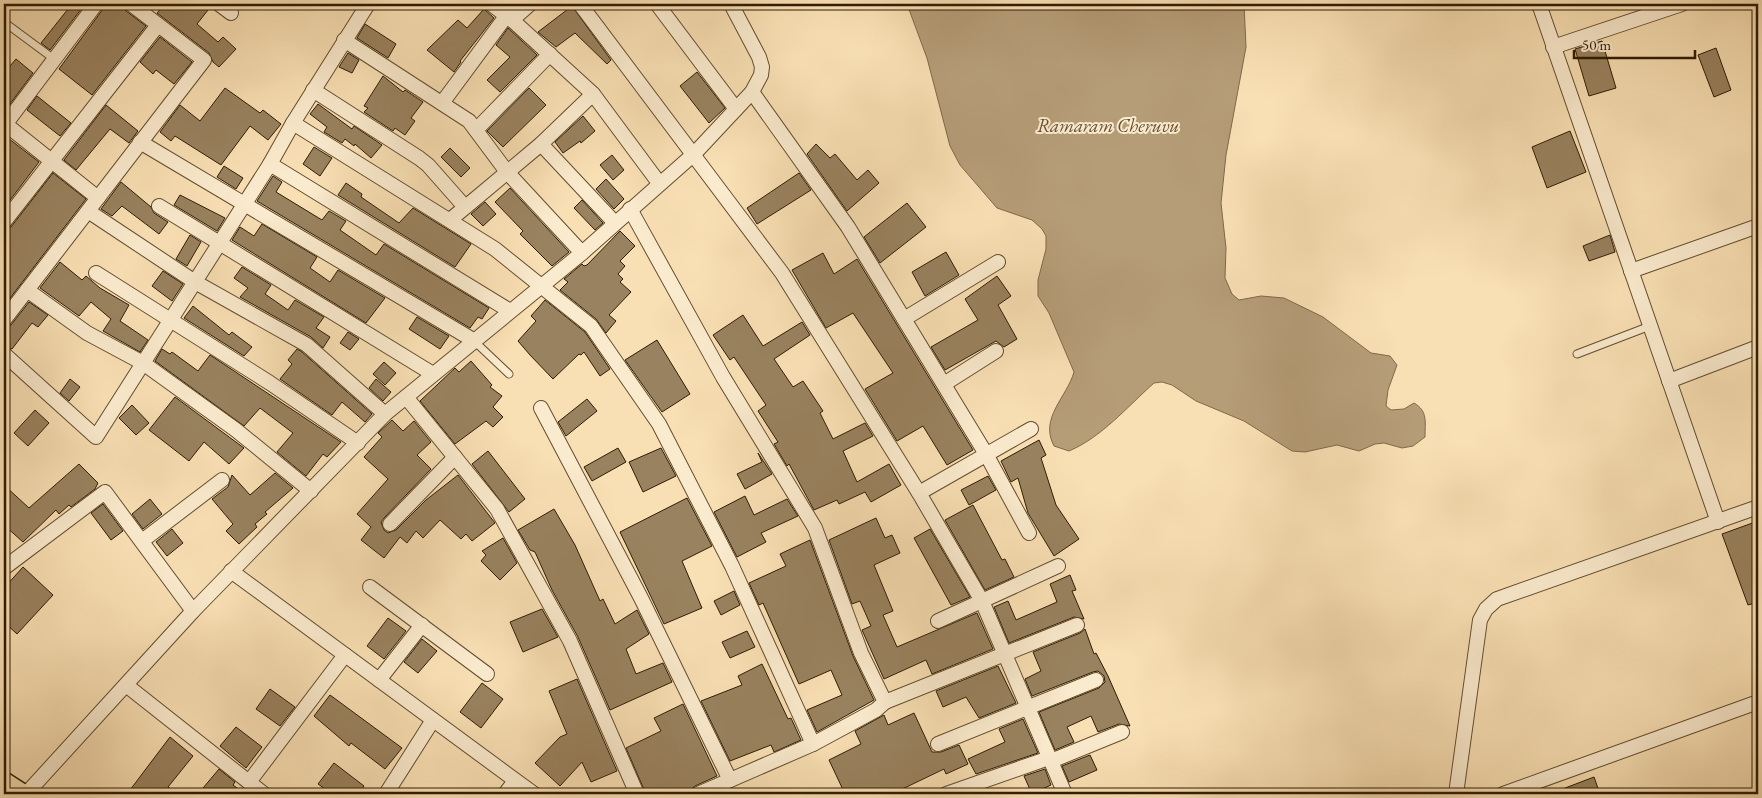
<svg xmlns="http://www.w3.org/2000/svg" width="1762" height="798" font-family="'EB Garamond',serif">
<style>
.water{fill:#b59d78;stroke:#806949}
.building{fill:#99825f;stroke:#301c03}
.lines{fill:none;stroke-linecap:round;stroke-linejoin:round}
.lane-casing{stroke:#624d2f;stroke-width:9}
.street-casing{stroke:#624d2f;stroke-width:16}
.primary-casing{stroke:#301c03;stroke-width:24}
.lane{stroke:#fbebce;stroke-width:7}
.street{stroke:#fbebce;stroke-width:14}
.primary{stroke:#f9e0b4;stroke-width:21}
.labels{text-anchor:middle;stroke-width:4;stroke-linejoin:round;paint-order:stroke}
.water-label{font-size:19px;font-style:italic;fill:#655032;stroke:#fbebce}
</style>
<rect width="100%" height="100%" fill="#f9e0b4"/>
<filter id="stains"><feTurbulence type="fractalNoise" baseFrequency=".004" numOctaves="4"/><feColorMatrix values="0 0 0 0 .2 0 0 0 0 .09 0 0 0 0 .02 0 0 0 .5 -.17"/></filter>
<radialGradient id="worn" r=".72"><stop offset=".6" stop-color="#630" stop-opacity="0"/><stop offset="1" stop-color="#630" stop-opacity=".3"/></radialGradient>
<path class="water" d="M907,4H1244L1246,47L1226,155L1221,203L1226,248L1225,278L1232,294L1239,300L1261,296L1284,298L1323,317L1371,353L1390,356L1397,365L1388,390L1386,406L1391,410L1404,409L1414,403C1428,411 1425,422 1425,437L1413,446L1402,448L1384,443L1375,444L1359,451L1337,445L1305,452L1292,451L1244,421L1196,401L1172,385L1162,382L1154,383C1127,407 1102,437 1069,451L1054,446C1039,418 1067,397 1074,372L1049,313L1038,296V280L1046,249V236L1042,229L1032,220L997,208L960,165L950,146L927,58Z"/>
<g class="building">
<path d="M72,4H85L50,50L41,43Z"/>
<path d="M105,4H121L126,11L146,26L92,95L59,69L103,9Z"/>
<path d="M165,4H201L208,10L197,24L218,42L223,37L236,49L219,67L213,62L209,53L157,13Z"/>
<path d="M572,6L611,60L607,64L575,33L556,47L538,32Z"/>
<path d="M484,9L494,18L460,61L461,62L454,72L427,50L458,20L467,28Z"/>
<path d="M365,24L396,44L388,58L357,38Z"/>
<path d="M508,28L537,55L500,92L487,80L510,57L496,45Z"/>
<path d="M160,37L192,62L174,84L156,70L153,74L140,62Z"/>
<path d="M1602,41L1616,88L1589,96L1575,49Z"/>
<path d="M1716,48L1731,90L1714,97L1698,55Z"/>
<path d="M348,53L359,60L352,73L339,67Z"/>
<path d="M16,59L33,73L4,112V73Z"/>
<path d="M697,72L725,108L709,123L680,86Z"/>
<path d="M383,76L403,92L405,90L423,102L411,118L415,121L405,135L395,128L393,131L364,112L368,108L364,106Z"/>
<path d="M225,88L260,113L263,110L281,124L268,140L250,126L221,165L175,136L171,141L160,132L180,105L200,121Z"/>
<path d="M529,88L546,105L503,147L487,131Z"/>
<path d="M37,96L71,123L60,136L27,110Z"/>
<path d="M318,104L352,129L354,126L382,145L371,158L355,144L354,146L345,139L342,143L324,132L327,127L310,114Z"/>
<path d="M106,105L138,131L129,143L110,129L76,170L64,160Z"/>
<path d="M583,116L595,131L581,143L580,141L563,153L555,142Z"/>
<path d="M1570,131L1586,172L1547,188L1532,147Z"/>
<path d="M4,135L39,162L4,208Z"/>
<path d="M816,144L830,158L835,154L857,180L868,170L879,183L847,211L807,154Z"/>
<path d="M314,147L332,158L320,176L303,164Z"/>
<path d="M450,148L470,168L461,177L441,157Z"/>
<path d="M612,155L624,170L613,180L600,165Z"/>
<path d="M224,166L243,178L236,189L217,177Z"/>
<path d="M53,173L86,199L4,306V274L10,266L4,261V231L11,227Z"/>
<path d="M799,173L811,190L757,224L747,208Z"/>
<path d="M273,176L282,182L276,192L322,220L329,211L346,221L340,230L376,255L384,244L489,308L482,319L478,317L470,328L272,210L257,201Z"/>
<path d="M606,179L624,199L614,209L596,189Z"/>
<path d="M121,182L151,207L154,213L168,222L159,234L122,206L112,216L101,209Z"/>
<path d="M346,183L362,194L361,197L399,223L413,208L471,244L455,267L338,195Z"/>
<path d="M510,188L569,252L552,266L520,234L523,231L495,202Z"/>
<path d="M180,195L225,218L217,231L174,205Z"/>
<path d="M582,200L603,223L595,230L574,208Z"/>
<path d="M485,202L496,214L483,226L471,214Z"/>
<path d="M907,203L926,227L880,263L864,237Z"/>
<path d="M262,224L317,257L310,268L330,282L338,270L385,298L366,323L232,240L240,227L254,236Z"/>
<path d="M620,231L635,246L620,261L625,266L618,274L623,279L620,282L631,292L609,315L616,321L606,333L596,319L560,290L568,282L564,279L582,264L584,266L587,265Z"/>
<path d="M190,235L201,242L187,266L176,259Z"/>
<path d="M1610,235L1615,252L1589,261L1583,246Z"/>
<path d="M946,252L959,275L925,296L912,272Z"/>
<path d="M823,253L834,274L857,259L973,450L947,465L923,426L897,441L865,389L893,373L853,313L826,328L792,270Z"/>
<path d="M60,262L82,280L86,276L100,288L129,305L120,321L148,340L140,352L103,331L111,319L91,302L79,316L40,288Z"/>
<path d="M242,267L271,285L265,294L288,310L295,300L324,317L316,328L330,337L323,348L311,337L240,297L248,288L234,278Z"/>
<path d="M163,271L183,284L172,301L152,286Z"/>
<path d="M997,276L1011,296L998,305L1017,339L1004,347L996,341L945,370L931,347L978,320L965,299Z"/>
<path d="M545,300L585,332L610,369L600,376L584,352L581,355L579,354L553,379L530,355L518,341L536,321L531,316Z"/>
<path d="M29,302L48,315L38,327L32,323L12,349L4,345V329L11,325Z"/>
<path d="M193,306L229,335L232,332L252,347L244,356L184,318Z"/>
<path d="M743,315L763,346L802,322L810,335L774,359L793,387L803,381L823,411L820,413L833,439L865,423L873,436L843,451L857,482L889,464L901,485L871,502L865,492L839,504L837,500L814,510L789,464L787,466L774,444L778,442L758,411L766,405L734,357L730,360L713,335Z"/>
<path d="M417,317L449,336L440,349L409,329Z"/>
<path d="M348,332L359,339L350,350L340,343Z"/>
<path d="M657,340L690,394L662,412L625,360Z"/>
<path d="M162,349L170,354L172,352L198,371L210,355L341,442L327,457L323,454L306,476L277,452L293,433L260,408L244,426L155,361Z"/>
<path d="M297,349L302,352L372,414L365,422L342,402L332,415L280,379L292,364L288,360Z"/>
<path d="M471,361L492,385L490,387L502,396L493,407L503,417L493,427L486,421L455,444L420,401L455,368L459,372Z"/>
<path d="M384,362L396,373L385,385L373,374Z"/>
<path d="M70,379L80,387L69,401L60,393Z"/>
<path d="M376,379L391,392L383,401L369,388Z"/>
<path d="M175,397L244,448L229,464L204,442L189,461L149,430Z"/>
<path d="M587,399L597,411L566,436L558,422Z"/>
<path d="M132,405L149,423L136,435L119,418Z"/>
<path d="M35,410L49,423L28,446L14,433Z"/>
<path d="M392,420L403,431L414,421L431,442L417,455L431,469L384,518L381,522L384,530L388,533L396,530L426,500L458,475L495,523L472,541L466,534L461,539L440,520L423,538L416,531L407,543L400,537L384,558L361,540L371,527L357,514L388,479L364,457L382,437L378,433Z"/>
<path d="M1039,440L1046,455L1041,458L1056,505L1079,539L1054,556L1028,513L1018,478L1011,482L1001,461Z"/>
<path d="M618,448L626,462L592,481L584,467Z"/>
<path d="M661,448L676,476L643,492L629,462Z"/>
<path d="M488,451L525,499L509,512L472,464Z"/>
<path d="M758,453L772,474L745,489L737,474L762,462Z"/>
<path d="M79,464L98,483L95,489L71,507L69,505L59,514L56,510L23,542L4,525V485L29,508Z"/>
<path d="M275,473L293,488L265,512L267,514L255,524L257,527L239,544L226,531L233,524L212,499L228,487L232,475L250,495Z"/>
<path d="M988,476L996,490L969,505L961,490Z"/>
<path d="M745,496L754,515L787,499L798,516L761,533L766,542L737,557L714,512Z"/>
<path d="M687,498L712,546L682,561L702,608L664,624L620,532Z"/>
<path d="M150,499L162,514L143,529L132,514Z"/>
<path d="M103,504L123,531L111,540L91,513Z"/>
<path d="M973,505L1002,560L1005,559L1014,577L985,590L945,520Z"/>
<path d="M554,509L575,545L600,601L603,599L615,624L637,610L649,634L626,649L636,674L663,663L672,682L610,710L578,637L552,590L535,552L530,550L518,530Z"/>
<path d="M876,518L885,538L892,535L900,553L874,565L893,611L883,615L897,647L977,613L993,649L932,674L926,660L884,679L862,630L871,626L860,601L852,604L829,540Z"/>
<path d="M1758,521V602L1748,605L1722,534Z"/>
<path d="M172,529L183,543L167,556L156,542Z"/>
<path d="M930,529L970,597L951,605L914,538Z"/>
<path d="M503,538L517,563L500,580L481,561L486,555L482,551Z"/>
<path d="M810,540L853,656L874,700L817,732L807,710L842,695L831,670L799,684L763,603L759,605L749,583L786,566L780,554Z"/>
<path d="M23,567L53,595L17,634L4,622V588Z"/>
<path d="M1070,575L1076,590L1072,591L1084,619L1074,617L1009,643L994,607L1008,601L1016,620L1057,602L1050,584Z"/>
<path d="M734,591L740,605L721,615L714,601Z"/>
<path d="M542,609L558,637L523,652L510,622Z"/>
<path d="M388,618L406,631L384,659L367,646Z"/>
<path d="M1085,629L1094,654L1096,653L1108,676L1130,726L1119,724L1098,732L1091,716L1067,727L1074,742L1055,750L1039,712L1099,688L1105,682L1104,676L1098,671L1093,672L1032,696L1025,679L1041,671L1033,652L1080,633Z"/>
<path d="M747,631L755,647L730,658L722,642Z"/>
<path d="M422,639L437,651L418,673L404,662Z"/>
<path d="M762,664L788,719L791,718L801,740L774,752L771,745L730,761L701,701L742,685L738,676Z"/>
<path d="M998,666L1016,703L979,718L966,697L943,707L936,691Z"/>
<path d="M577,679L617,771L591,782L582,762L560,786L535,763L560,737L567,734L549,691Z"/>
<path d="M482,683L503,699L481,728L460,712Z"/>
<path d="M270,689L295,707L280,726L256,709Z"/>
<path d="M330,695L402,748L385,769L351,743L349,746L314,716Z"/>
<path d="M683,704L717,776L695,786L685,794H646L626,748L661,731L654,718Z"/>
<path d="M914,713L932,752H941L959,745L968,764L946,774L944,769L892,794H845L829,760L861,744L855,731L884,715L888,725Z"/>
<path d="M1023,719L1038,753L976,774L968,759L1005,742L999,729Z"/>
<path d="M236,727L262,747L246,768L220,746Z"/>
<path d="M170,737L193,756L168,787L177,794H127Z"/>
<path d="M1090,755L1097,770L1069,782L1062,766Z"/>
<path d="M334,763L364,786L359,794H332L318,784Z"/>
<path d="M219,769L235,782L233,785L245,794H198Z"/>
<path d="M1045,769L1051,785L1032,794L1024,776Z"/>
<path d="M1594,777L1600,794H1553L1552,793Z"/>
</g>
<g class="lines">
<g class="lane-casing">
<g id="lane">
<path d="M4,22L54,59"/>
<path d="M473,340L509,374"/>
<path d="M1577,354L1650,326"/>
</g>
</g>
<g class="street-casing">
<g id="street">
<path d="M219,4L231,13"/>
<path d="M491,4L512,20L593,94L659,183"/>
<path d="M580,4L782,273L919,493L982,601L1065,794"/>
<path d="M657,4L736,109"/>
<path d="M1539,4L1718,522"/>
<path d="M512,20L530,4"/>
<path d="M344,40L469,121L507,172L582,253"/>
<path d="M1553,47L1682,4"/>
<path d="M313,90L419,158L428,165L465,207"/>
<path d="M752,92L848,227L986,454L1029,533"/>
<path d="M442,103L507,15"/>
<path d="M4,123L98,198"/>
<path d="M293,123L495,249L591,326L659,424L732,566L813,744"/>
<path d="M4,126L96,4"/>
<path d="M476,130L550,54"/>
<path d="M140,142L473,340"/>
<path d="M541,144L615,223"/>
<path d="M270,164L510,311"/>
<path d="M159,206L433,374"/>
<path d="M630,209L723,377L815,528L861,653L885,702L876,710L813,744L698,794"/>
<path d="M88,211L195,282L307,345L385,414"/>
<path d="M450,220L541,144L593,94"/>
<path d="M4,222L158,25"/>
<path d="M1631,271L1758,226"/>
<path d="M96,273L270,383L358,443"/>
<path d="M27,290L87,333L143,363L236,430L311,491"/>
<path d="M904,319L998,262"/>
<path d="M4,320L204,60L131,4"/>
<path d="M4,354L96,437L270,164L293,123L368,4"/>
<path d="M1669,381L1758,347"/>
<path d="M944,384L996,351"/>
<path d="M406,397L497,509L570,641L637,794"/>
<path d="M541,408L641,598L730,780"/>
<path d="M919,493L1031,429"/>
<path d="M390,524L455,457"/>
<path d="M142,541L222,480"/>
<path d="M4,568L105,492L193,611"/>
<path d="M231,571L534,794"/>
<path d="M370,587L487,674"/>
<path d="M938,621L1058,566"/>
<path d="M379,680L422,625"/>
<path d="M126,685L264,794"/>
<path d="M885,702L1077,625"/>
<path d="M938,744L1096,680"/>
<path d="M1051,761L1122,732"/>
<path d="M249,782L345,655"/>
<path d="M26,794L193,611L385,414L582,253L694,154L752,92L761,75L762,67L759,57L731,4"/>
<path d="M386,794L433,720"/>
<path d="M505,794L515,781"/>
<path d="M946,794L1049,758"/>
<path d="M1456,794L1480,620L1486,609L1497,599L1758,507"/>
<path d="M1503,794L1758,702"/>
</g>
</g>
<g class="primary-casing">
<path id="primary" d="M4,783L21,794"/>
</g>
<use href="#lane" class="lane"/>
<use href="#street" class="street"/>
<use href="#primary" class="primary"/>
</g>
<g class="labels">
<g class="water-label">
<text x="1108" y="132">Ramaram Cheruvu</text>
</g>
</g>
<rect width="1762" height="798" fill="none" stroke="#f9e0b4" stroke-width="20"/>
<rect x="5" y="5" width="1752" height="788" fill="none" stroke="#301c03" stroke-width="2.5"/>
<rect x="10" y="10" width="1742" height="778" fill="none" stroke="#301c03"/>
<path d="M1574 50v8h121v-8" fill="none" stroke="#301c03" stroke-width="2.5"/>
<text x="1582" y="50" font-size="15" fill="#301c03" stroke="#fbebce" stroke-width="4" paint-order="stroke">50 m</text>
<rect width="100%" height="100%" filter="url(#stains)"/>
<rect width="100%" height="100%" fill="url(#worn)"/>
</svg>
